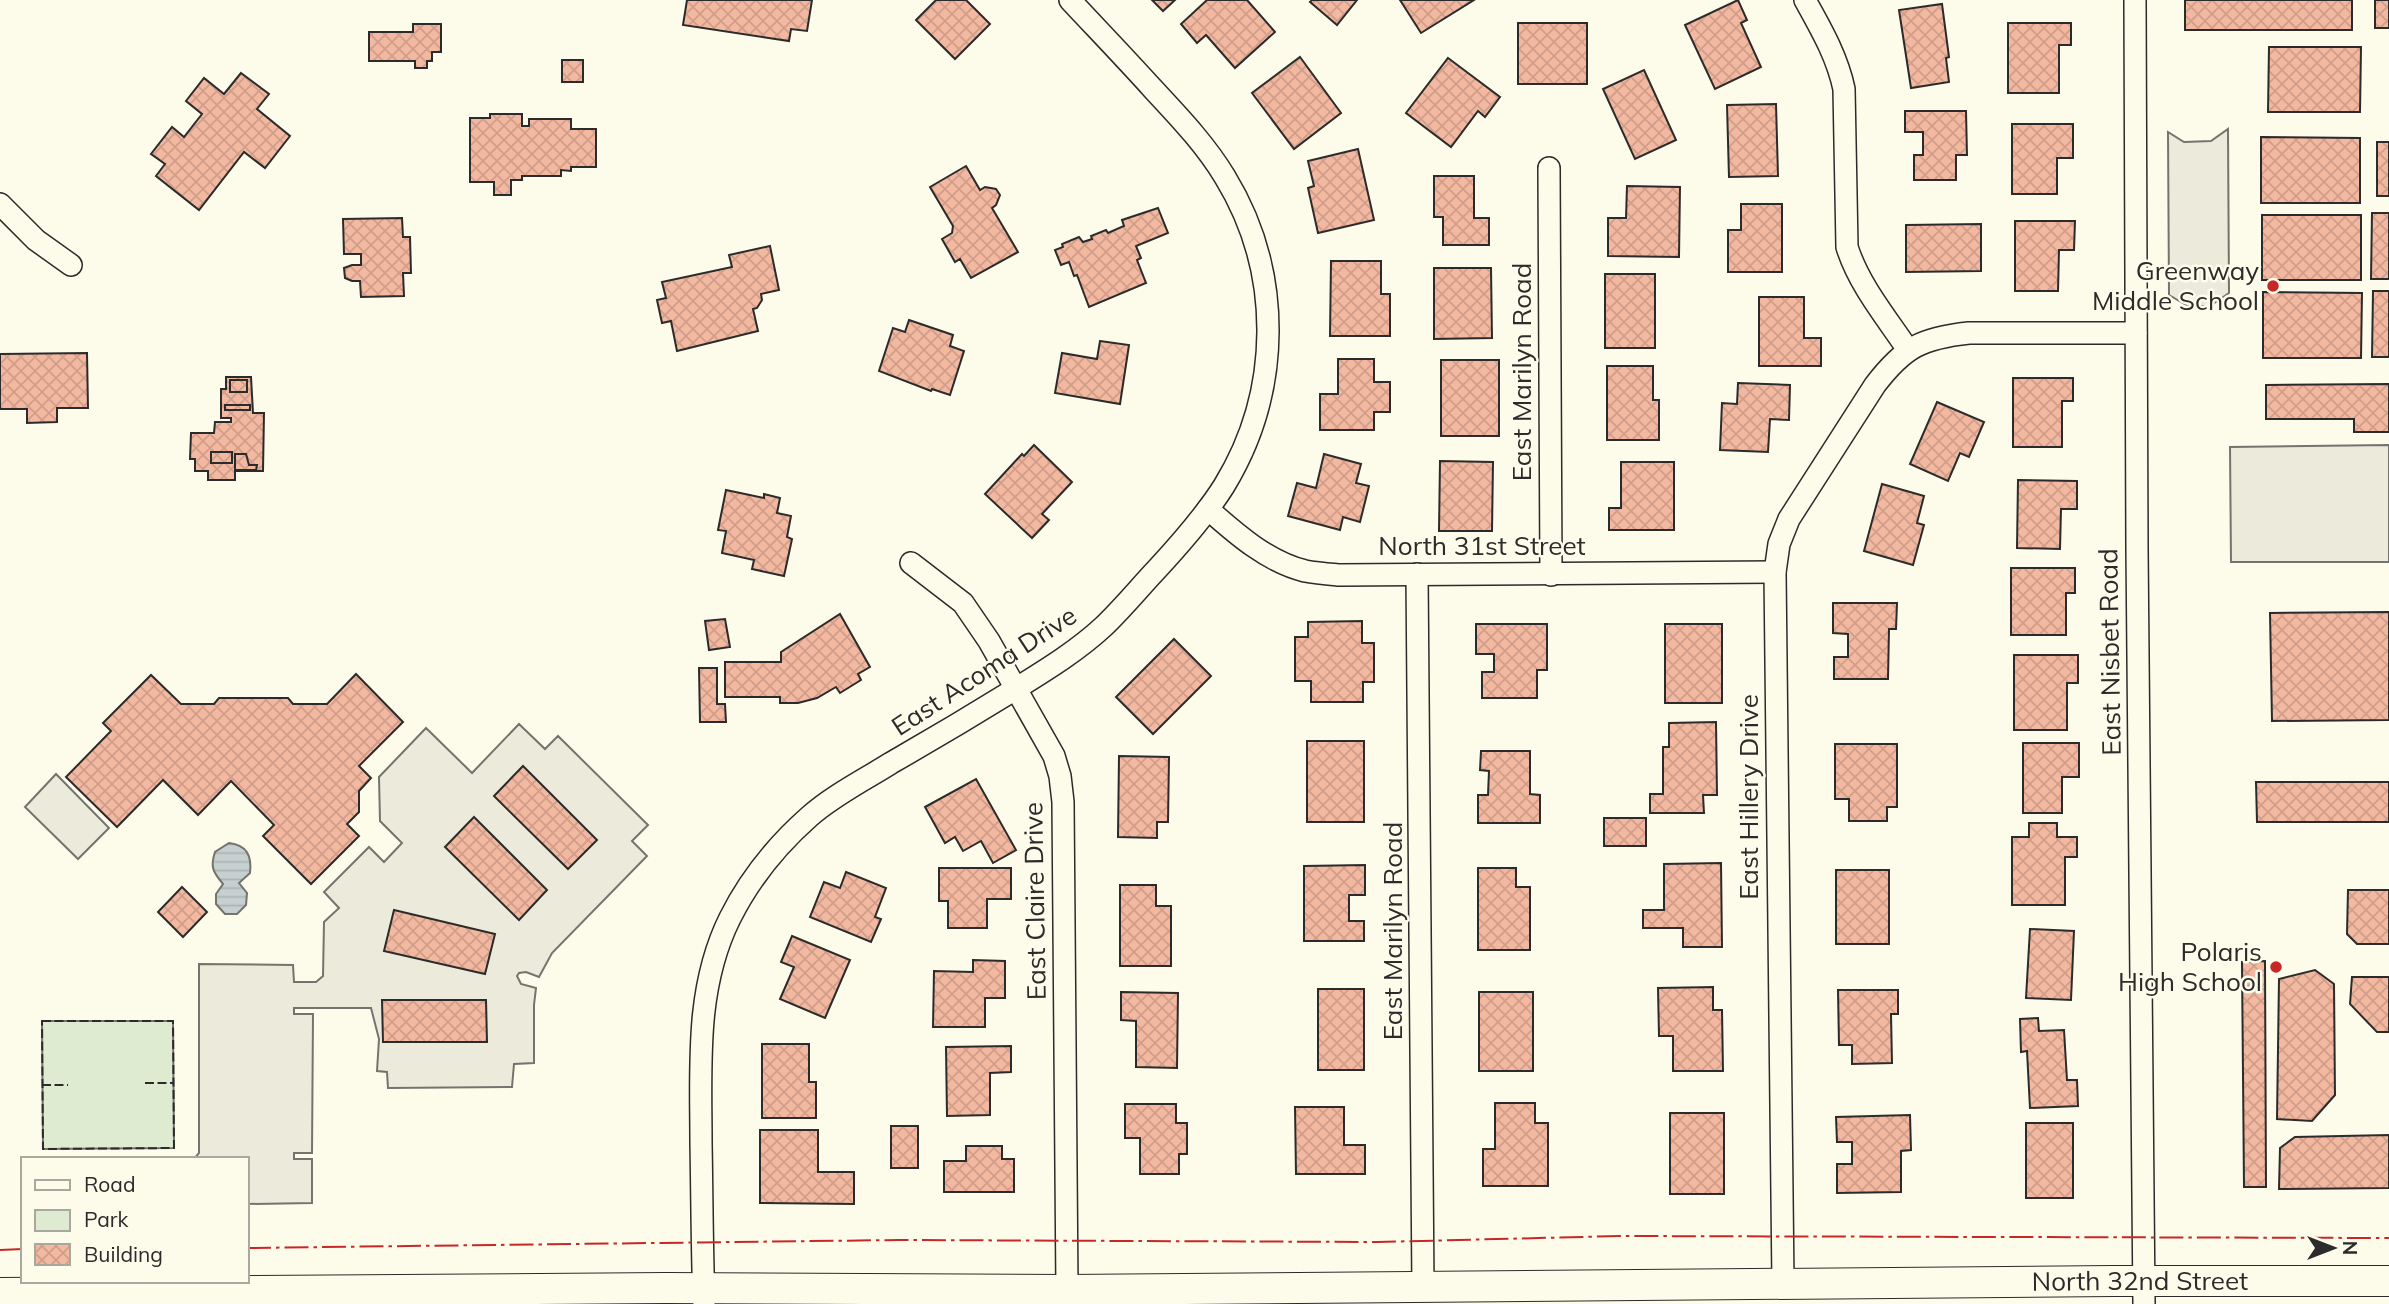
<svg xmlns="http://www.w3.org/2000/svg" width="2389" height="1304" font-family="Mulish,sans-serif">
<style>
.green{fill:#deebd1;stroke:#74746e;stroke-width:2}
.parking{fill:#eceadb;stroke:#74746e;stroke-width:2}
.water{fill:url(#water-rules);stroke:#74746e;stroke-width:2}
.building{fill:url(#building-cross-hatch);stroke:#2b2b2b;stroke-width:2}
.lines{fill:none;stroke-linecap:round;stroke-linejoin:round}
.minor-casing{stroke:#2b2b2b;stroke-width:24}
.secondary-casing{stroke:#2b2b2b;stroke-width:32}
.minor{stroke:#fdfbea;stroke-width:21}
.secondary{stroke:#fdfbea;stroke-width:30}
.fence{stroke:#2b2b2b;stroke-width:2;stroke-dasharray:9 3.5;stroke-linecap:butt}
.power{stroke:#c62828;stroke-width:2;stroke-dasharray:24 5 3.5 5;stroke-linecap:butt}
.poi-dot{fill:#c62828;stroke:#fdfbea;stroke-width:2.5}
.labels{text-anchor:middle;stroke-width:5;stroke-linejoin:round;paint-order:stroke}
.poi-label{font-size:26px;fill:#2b2b2b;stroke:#fdfbea;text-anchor:end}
.street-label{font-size:26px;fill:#2b2b2b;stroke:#fdfbea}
</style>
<defs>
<pattern id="water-rules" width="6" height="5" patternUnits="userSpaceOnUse" patternTransform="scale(1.75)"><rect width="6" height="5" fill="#c7d0d0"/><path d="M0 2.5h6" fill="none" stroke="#abb3b3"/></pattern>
<pattern id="building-cross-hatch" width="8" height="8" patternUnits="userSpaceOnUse" patternTransform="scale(1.75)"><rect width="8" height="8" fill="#f2b8a0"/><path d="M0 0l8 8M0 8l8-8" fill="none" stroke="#d09e8a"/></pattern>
</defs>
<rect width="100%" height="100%" fill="#fdfbea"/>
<path class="green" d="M42,1021H173L174,1148L43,1149Z"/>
<g class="parking">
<path d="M2228,129L2229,293L2210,306H2188L2169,295L2168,132L2184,142L2211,141Z"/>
<path d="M2389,445V562H2231L2230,447Z"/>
<path d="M519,724L545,749L558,736L648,825L632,841L647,856L552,953L539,977L526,972L519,973L517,976L521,984L536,988L534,1005V1063L514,1064L512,1087L388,1088L387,1072L377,1071L379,1039L371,1008H294V1014H313L312,1153H294V1159H312V1203L247,1204V1159H194L199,1153V964L293,965L294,982H316L323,976L324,922L339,908L324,892L369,847L384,862L402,843L380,821L379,777L426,728L472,773Z"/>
<path d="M56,774L109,828L78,859L25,807Z"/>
</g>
<path class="water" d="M229,843C247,845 252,856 250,873L239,883L247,893L246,905L237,914H225L216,904V894L223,884C213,872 210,867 215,852Z"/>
<g class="building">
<path d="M687,0H812L807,31L791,29L789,41L683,25Z"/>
<path d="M936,0H966L990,24L955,59L916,20Z"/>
<path d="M1152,0H1175L1163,11Z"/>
<path d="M1207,0H1247L1275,32L1235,68L1206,35L1197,43L1181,24Z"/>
<path d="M1312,0H1357L1337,25L1310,2Z"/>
<path d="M1400,0H1474L1421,33Z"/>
<path d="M1738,0L1747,20L1741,23L1761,67L1715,89L1685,25Z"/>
<rect x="2185" y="0" width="167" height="30"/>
<rect x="2375" y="0" width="14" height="28"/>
<path d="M1942,4L1949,57L1946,58L1949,82L1911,88L1899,10Z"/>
<rect x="1518" y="23" width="69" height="61"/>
<path d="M2008,23H2071V45H2059V93H2008Z"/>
<path d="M413,24H441V52H432V61H427V68H415V61H369V32H413Z"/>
<path d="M2269,47H2361L2360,112H2268Z"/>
<path d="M1300,57L1341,113L1294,149L1252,93Z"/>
<path d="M1448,58L1500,97L1485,117L1478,111L1451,147L1406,113Z"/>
<rect x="562" y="60" width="21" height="22"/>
<path d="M1644,70L1676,140L1635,159L1603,89Z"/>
<path d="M241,73L269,94L257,109L290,136L265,168L244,152L199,210L156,176L165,164L151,154L172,127L184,137L202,114L186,101L204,78L224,94Z"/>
<path d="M1776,104L1778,176L1729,177L1727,105Z"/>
<path d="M1905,111H1966L1967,155H1956V180H1914V155H1923V132H1905Z"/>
<path d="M490,114H522V126H529V119H571V129H596V167H571V171L561,170V176H522V180H511V195H494V182H470V118H490Z"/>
<path d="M2012,124H2073V158H2057V194H2012Z"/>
<path d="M2261,137L2360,138V203H2261Z"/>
<rect x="2377" y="142" width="12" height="54"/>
<path d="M1358,149L1374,220L1318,233L1308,188L1314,186L1308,161Z"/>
<path d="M966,166L980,190L985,187L996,189L1000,195L996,205L992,208L1018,252L971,278L960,259L955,262L942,239L952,233L953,226L930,187Z"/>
<path d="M1434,176H1474V218H1489V245H1443V217H1434Z"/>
<path d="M1627,186L1680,187L1679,257L1608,256V218H1626Z"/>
<path d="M1741,204H1782V272H1728V230H1741Z"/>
<path d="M1158,208L1168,233L1136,246L1141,258L1137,260L1146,283L1089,307L1077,275L1074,276L1069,262L1061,265L1055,250L1063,247L1062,244L1079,237L1083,242L1092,239L1091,236L1106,230L1108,233L1124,226L1122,220Z"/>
<path d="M2372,213H2389V279H2371Z"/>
<rect x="2262" y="215" width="99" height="65"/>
<path d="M402,218L403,237H410L411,273H403L404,296L361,297L360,281H352L345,278L344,268L352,265H361V254H344L343,219Z"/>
<path d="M2015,221H2075L2074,250H2059L2058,291H2015Z"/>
<path d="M1981,224V271L1906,272V225Z"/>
<path d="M770,246L779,290L761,294L762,300L757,308L753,309L758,331L677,351L671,321L662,323L657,300L666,298L662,282L732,267L729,255Z"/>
<path d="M1331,261H1381V294H1390V336H1330Z"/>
<path d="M1434,268H1491L1492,338L1434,339Z"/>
<rect x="1605" y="274" width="50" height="74"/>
<path d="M2373,291H2389V357H2372Z"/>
<path d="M2263,292L2362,293L2361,358H2263Z"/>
<path d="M1759,297H1804V338H1821V366H1759Z"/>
<path d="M909,320L953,335L950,346L964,351L950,395L932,389L931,391L879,371L893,328L905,332Z"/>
<path d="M1100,341L1129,345L1120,404L1055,393L1062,353L1097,359Z"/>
<path d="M87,353L88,408H57V422L27,423V409H0V354Z"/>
<path d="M1338,359H1374V382H1390V412H1374V430H1320V394H1338Z"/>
<rect x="1441" y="360" width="58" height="76"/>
<path d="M1607,366H1653V400H1659V440H1607Z"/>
<path d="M226,377H251L253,413H264L263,471H235V480H208V471H195V459H190L191,433H214L215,422H231V418H221V389H226Z"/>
<path d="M2013,378H2073V401H2062V447H2013Z"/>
<rect x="230" y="380" width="17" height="12"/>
<path d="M1738,383L1790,385L1789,420L1770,419L1768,452L1720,450L1722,403L1737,404Z"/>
<path d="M2389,384V432H2354V419H2266V385Z"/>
<path d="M1937,402L1984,422L1969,457L1960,453L1948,481L1910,464Z"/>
<rect x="225" y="405" width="25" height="5"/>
<path d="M1034,445L1072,482L1042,514L1049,520L1032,538L985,494L1022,454L1024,456Z"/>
<rect x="211" y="452" width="21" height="11"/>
<path d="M235,454H246L249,465H257L256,470H235Z"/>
<path d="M1324,454L1361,464L1356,483L1369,486L1360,522L1343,517L1340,530L1288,516L1297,483L1316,488Z"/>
<path d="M1440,461L1493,462L1492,531H1439Z"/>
<path d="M1621,462H1674V530H1609V508H1621Z"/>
<path d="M2018,480L2077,481V509H2061L2060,549L2017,548Z"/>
<path d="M1882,484L1924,496L1917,523L1924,525L1913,565L1864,551Z"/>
<path d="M726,490L764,498V494L780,498L777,513L791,516L787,537L792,539L784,576L752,569L754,560L722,553L726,531L718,530Z"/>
<path d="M2011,568H2075V593H2066V635H2011Z"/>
<path d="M1833,603H1897L1896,629H1889L1888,679H1834V657H1848V634L1833,633Z"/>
<path d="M2389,612V720L2272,721L2270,613Z"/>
<path d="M840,614L870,667L858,674L861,680L840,693L836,687L817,698L798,703H780V697H725V662H781V652Z"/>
<path d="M725,619L730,647L709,650L705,621Z"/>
<path d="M1362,621V643H1374V682H1363V702H1311V681H1295V637H1308V622Z"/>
<path d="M1476,624H1547V670H1537V698H1482V672H1494V654H1476Z"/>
<rect x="1665" y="624" width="57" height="79"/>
<path d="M1174,639L1211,676L1153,734L1116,697Z"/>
<path d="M2014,655H2078V683H2067V730H2014Z"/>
<path d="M699,668H717V704H725L726,722H700Z"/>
<path d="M356,674L403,722L359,766L371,778L359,791V812L347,824L359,836L311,884L263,836L274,825L231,781L198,815L163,780L117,827L66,777L111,731L103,723L151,675L181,704H214L219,698H288L293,704H327Z"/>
<path d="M1716,722L1717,795H1703L1704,813H1650V794H1663V747H1669V723Z"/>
<rect x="1307" y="741" width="57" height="81"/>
<path d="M2023,743H2079V777H2062V813H2023Z"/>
<path d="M1835,744H1897V807H1887V821H1849V799H1835Z"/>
<path d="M1481,751H1530V794L1540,795V823H1478V795H1488L1489,771L1480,770Z"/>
<path d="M1119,756L1169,757L1168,822H1157V838L1118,837Z"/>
<path d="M523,766L597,840L568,869L494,796Z"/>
<path d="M976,779L1016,850L993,863L981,841L963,851L955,837L945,843L925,807Z"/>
<path d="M2256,782H2389V822H2257Z"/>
<path d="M474,817L547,890L519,920L445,847Z"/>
<rect x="1604" y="818" width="42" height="28"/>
<path d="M2029,823H2057V837H2077V857H2065V905H2012V837H2029Z"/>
<path d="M1721,863L1722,947H1683V928H1643V910H1664V864Z"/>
<path d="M1365,865V895H1349V921H1364V941H1304V866Z"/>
<path d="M939,868H1011V899H987V928H948V901H939Z"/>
<path d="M1478,868H1516V887H1530V950H1478Z"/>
<rect x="1836" y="870" width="53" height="74"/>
<path d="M846,872L886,888L875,917L881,919L871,942L810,917L824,882L840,888Z"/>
<path d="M1120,885H1156V906H1171V966H1120Z"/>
<path d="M182,887L207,912L183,937L158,912Z"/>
<path d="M2348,890H2389V944H2357L2347,934Z"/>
<path d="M394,910L495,934L485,974L384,951Z"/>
<path d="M2030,929L2074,931L2071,1000L2026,998Z"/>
<path d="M792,936L850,960L825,1018L780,999L794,967L781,962Z"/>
<path d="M973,960L1005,961V998H985V1027H933L934,971L973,972Z"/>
<path d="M2265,961L2266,1187H2244L2242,962Z"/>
<path d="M2315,970L2334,984L2335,1095L2312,1121L2277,1119L2279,979Z"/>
<path d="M2352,977H2389V1032H2377L2350,1004Z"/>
<path d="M1713,987V1010H1722L1723,1071H1673V1036H1659L1658,988Z"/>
<rect x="1318" y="989" width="46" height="81"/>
<path d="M1838,990H1898V1014H1891L1892,1063L1852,1064V1045H1839Z"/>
<path d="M1121,992L1178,993L1177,1068L1136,1067V1021L1121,1020Z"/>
<rect x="1479" y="992" width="54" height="79"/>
<path d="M382,1000H486L487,1042H383Z"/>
<path d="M2038,1018L2039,1031L2064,1030L2067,1080H2077L2078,1106L2030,1108L2027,1051L2021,1052L2020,1019Z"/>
<path d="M762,1044H809V1082H816V1118H762Z"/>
<path d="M1011,1046V1072L990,1073V1115L947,1116L946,1047Z"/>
<path d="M1495,1103H1535V1123H1548V1186H1483V1149H1495Z"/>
<path d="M1125,1104H1176V1123H1187V1154H1179V1174H1140V1138H1125Z"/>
<path d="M1295,1107H1344V1145H1365V1174H1296Z"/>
<rect x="1670" y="1113" width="54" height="81"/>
<path d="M1910,1115L1911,1150L1901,1151V1192L1837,1193V1164H1852V1142H1837L1836,1117Z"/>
<rect x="2026" y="1123" width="47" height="75"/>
<rect x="891" y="1126" width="27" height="42"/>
<path d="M760,1130H818V1172H854V1204L760,1203Z"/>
<path d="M2389,1135V1188L2279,1189L2280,1148L2295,1137Z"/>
<path d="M966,1146H1002V1159H1014V1192H944V1161H966Z"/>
</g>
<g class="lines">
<g class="minor-casing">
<g id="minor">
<path d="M1805,0C1821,29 1837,56 1844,89L1847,247C1859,285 1886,317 1908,350"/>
<path d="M2135,0L2137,548L2144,1304"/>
<path d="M1549,168L1551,575"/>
<path d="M0,204L36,240L71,265"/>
<path d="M1208,509C1236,534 1268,562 1305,571C1316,573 1328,574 1339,575L1775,572"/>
<path d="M911,563L963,603L989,641L1054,756L1060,776L1063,802L1067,1290"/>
<path d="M1417,574L1423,1287"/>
<path d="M1783,1284L1775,572L1779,544L1789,519L1875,385C1904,347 1922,338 1969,333H2136"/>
<path d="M704,1304C702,1250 702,1196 701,1142C701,1066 695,988 730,918C749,880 777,845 810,816C834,795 864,780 891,763C933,739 975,714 1017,688C1046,670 1077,651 1103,627C1122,609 1140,587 1158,568C1182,542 1205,516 1224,486C1282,391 1283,272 1225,177C1205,144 1179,117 1153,89C1126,59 1098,30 1070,0"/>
</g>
</g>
<g class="secondary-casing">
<g id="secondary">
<path id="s1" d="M0,1293L666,1288L1067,1290L2113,1281H2389"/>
</g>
</g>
<use href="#minor" class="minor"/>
<use href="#secondary" class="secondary"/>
<g class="fence">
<path d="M42,1021H173L174,1148L43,1149Z"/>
<path d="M145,1083H173"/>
<path d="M42,1085H68"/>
</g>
<g class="power">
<path d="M247,1248L899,1240L1378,1242L1620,1236L2389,1238"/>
<path d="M0,1250L23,1249"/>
</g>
</g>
<g class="poi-dot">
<circle cx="2273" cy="286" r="7"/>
<circle cx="2276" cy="967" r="7"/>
</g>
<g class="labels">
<g class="poi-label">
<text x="2259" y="280">Greenway<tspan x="2259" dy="30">Middle School</tspan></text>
<text x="2262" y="961">Polaris<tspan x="2262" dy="30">High School</tspan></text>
</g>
<g class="street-label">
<text transform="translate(1522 372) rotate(-90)" y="9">East Marilyn Road</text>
<text x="1482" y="555">North 31st Street</text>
<text transform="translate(2110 652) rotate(-91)" y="9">East Nisbet Road</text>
<text transform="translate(984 671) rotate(-33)" y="9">East Acoma Drive</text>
<text transform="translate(1749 797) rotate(-90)" y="9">East Hillery Drive</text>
<text transform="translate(1035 901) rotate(-91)" y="9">East Claire Drive</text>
<text transform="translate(1393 931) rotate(-90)" y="9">East Marilyn Road</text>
<text dy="9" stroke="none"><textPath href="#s1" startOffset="2140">North 32nd Street</textPath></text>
</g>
</g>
<rect x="21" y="1157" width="228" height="126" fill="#fdfbea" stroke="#a9a89e" stroke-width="2"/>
<rect x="35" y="1180" width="35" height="10" fill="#fdfbea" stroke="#a9a89e" stroke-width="2"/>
<text x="84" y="1192" font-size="21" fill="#2b2b2b">Road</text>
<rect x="35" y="1210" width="35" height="21" fill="#deebd1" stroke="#a9a89e" stroke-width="2"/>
<text x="84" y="1227" font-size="21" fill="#2b2b2b">Park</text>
<rect x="35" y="1244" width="35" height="21" fill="url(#building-cross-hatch)" stroke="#a9a89e" stroke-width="2"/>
<text x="84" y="1262" font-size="21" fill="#2b2b2b">Building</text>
<g transform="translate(2333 1248) rotate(90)" stroke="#fdfbea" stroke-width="5" paint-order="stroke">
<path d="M0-5L12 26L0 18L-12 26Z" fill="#2b2b2b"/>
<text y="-10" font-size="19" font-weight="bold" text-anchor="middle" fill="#2b2b2b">N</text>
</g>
</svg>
